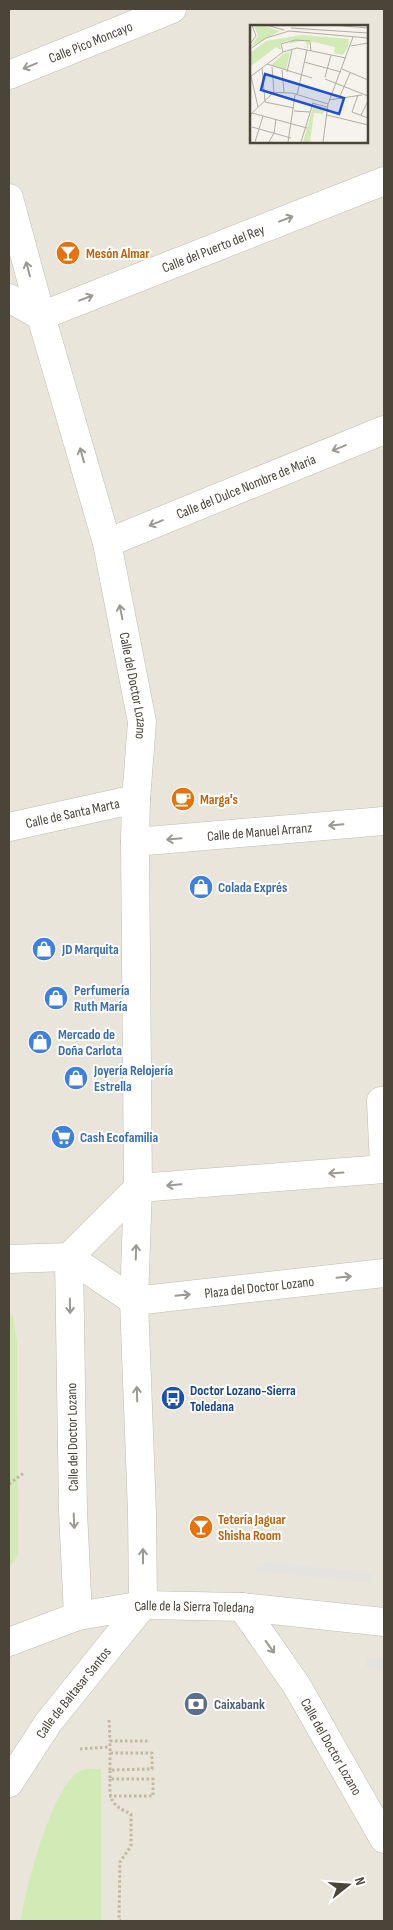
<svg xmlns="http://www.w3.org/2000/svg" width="393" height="1930" font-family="'Sofia Sans Condensed',sans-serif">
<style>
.residential{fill:#eae5da;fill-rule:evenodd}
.green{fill:#d2eab5}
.parking{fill:#e5e3e0}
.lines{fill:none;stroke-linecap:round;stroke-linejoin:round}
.minor-casing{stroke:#c2bbae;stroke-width:29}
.path{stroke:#c4b79f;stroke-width:3;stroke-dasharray:2.5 2.5;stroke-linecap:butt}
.minor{stroke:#fff;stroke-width:28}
.oneway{stroke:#9c9892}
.labels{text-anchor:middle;stroke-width:4;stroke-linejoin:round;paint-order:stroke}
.street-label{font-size:14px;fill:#4b4439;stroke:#fff}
.food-label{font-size:14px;font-weight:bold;fill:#c56008;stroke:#fff;text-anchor:start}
.shop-label{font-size:14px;font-weight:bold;fill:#366cbe;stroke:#fff;text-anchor:start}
.transit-label{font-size:14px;font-weight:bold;fill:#164399;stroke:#fff;text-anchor:start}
.service-label{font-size:14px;font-weight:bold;fill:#4e5e75;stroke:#fff;text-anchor:start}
.inset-road{fill:none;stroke:#b2ada4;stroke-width:1}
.view{fill:#1d4ed8;fill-opacity:0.15;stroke:#1d4ed8;stroke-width:2.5}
.inset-edge{fill:none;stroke:#4b4439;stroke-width:2.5}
</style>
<rect width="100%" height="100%" fill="#f6f3ec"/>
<path class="residential" d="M9,9H384V1921H9ZM252,26H367V141H252Z"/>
<g class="green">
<path d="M9,1313L13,1317L17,1341L18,1554L13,1563L9,1565Z"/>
<path d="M101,1769V1921H21C25,1890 52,1783 82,1770C86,1768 95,1769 101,1769Z"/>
</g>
<g class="parking">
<path d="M265,1562L373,1573L371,1583L252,1571Z"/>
<path d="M367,1657L384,1659V1670L365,1668Z"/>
</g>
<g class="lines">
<g class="minor-casing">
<g id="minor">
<path id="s1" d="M9,75L172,9"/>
<path id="s2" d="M9,198L41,316L107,543L142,722L136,799L135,842L138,1188L134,1301L142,1512L143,1605"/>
<path d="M9,298L41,316"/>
<path id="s3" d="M41,316L384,181"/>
<path id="s4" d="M107,543L384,430"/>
<path id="s5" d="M9,827L136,799"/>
<path id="s6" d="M135,842L384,821"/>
<path d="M384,1101H381L384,1166"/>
<path d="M138,1188L384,1169"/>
<path d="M69,1257L134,1301"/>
<path d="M9,1259L69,1257"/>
<path id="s7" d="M134,1301L384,1273"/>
<path id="s8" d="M242,1607L297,1686L384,1839"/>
<path d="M78,1616L73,1511L69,1257L138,1188"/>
<path id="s9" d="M9,1642L78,1616L143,1605L242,1607L384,1622"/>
<path id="s10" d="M9,1783L48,1723L143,1605"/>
</g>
</g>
<g class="path">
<path d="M9,1484L25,1472"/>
<path d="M109,1720L110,1741"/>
<path d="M80,1749L110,1747"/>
<path d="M110,1770V1753"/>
<path d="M110,1779C109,1800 111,1805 131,1814V1846L120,1862L119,1920L121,1921"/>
<path d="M109,1796H153V1779H110V1770L152,1769V1753H110V1741H150"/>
</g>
<use href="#minor" class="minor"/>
</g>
<defs><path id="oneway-shaft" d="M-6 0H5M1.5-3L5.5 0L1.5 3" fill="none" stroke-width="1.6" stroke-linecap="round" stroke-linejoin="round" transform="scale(1.25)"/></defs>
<g class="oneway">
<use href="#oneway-shaft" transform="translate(30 66) rotate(158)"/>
<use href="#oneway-shaft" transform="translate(286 219) rotate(-21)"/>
<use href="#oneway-shaft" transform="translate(28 269) rotate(-105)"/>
<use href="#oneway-shaft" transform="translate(86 298) rotate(-21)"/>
<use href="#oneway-shaft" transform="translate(339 448) rotate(158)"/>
<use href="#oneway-shaft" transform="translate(82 455) rotate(-106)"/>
<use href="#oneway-shaft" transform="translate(156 523) rotate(158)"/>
<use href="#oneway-shaft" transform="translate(121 612) rotate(-101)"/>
<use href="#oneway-shaft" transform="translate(336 825) rotate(175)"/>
<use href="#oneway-shaft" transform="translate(174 839) rotate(175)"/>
<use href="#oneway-shaft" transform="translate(336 1173) rotate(176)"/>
<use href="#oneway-shaft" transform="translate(174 1185) rotate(175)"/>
<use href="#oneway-shaft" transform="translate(136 1252) rotate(-88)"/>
<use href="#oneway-shaft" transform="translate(344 1277) rotate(-6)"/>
<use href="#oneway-shaft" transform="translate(183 1295) rotate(-6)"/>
<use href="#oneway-shaft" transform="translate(70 1306) rotate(89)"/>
<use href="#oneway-shaft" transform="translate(137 1394) rotate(-92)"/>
<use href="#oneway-shaft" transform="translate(74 1521) rotate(88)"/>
<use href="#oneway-shaft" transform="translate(143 1556) rotate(-90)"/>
<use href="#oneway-shaft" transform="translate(270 1647) rotate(54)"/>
</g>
<defs>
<g id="bar-disc" transform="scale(1.25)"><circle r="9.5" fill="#e8710a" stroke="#fff"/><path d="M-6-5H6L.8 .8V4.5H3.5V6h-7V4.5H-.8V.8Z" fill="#fff"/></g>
<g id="cafe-disc" transform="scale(1.25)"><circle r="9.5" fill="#e8710a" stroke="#fff"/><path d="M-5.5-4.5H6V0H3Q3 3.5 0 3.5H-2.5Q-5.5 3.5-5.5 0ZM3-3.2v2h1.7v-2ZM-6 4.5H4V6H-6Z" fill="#fff"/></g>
<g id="shop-disc" transform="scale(1.25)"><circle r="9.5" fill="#3f7fe0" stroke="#fff"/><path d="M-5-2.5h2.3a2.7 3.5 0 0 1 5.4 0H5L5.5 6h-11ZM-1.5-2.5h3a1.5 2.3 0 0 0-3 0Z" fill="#fff"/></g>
<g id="supermarket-disc" transform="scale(1.25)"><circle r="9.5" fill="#3f7fe0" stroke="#fff"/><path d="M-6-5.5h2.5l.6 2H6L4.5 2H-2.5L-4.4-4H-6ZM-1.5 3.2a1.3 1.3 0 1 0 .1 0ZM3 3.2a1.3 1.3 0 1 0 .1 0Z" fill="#fff"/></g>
<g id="bus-disc" transform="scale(1.25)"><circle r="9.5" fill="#1a4fb4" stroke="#fff"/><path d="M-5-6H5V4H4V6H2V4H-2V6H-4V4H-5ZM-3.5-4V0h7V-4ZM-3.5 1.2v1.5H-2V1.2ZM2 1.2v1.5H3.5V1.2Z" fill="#fff"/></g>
<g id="bank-disc" transform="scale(1.25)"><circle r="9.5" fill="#5c6f8a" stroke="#fff"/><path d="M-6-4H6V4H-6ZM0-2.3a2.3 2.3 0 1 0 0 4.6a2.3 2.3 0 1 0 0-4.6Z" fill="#fff"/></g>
</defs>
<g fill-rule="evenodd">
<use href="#bar-disc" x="68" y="253"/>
<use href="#cafe-disc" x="183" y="799"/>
<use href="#shop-disc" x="201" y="887"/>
<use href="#shop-disc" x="44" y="949"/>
<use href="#shop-disc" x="56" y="998"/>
<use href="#shop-disc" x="40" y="1042"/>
<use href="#shop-disc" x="76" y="1078"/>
<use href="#supermarket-disc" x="63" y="1137"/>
<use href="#bus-disc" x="173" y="1398"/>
<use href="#bar-disc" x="201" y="1527"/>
<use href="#bank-disc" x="196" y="1704"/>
</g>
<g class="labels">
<g class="street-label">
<text dy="5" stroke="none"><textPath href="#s1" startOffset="88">Calle Pico Moncayo</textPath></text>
<text dy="5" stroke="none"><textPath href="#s3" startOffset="185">Calle del Puerto del Rey</textPath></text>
<text dy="5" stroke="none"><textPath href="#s4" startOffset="150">Calle del Dulce Nombre de María</textPath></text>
<text dy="5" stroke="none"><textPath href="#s2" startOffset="504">Calle del Doctor Lozano</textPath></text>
<text dy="5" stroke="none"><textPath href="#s5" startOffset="65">Calle de Santa Marta</textPath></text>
<text dy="5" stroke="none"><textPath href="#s6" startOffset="125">Calle de Manuel Arranz</textPath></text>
<text dy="5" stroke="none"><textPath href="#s7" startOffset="126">Plaza del Doctor Lozano</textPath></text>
<text transform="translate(72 1437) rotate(-91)" y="5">Calle del Doctor Lozano</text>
<text dy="5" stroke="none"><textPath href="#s9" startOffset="191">Calle de la Sierra Toledana</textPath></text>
<text dy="5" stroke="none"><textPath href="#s10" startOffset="111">Calle de Baltasar Santos</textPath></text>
<text dy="5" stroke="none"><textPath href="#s8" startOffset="166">Calle del Doctor Lozano</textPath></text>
</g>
<g class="food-label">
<text x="86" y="258">Mesón Almar</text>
<text x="200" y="804">Marga's</text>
<text x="218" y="1524">Tetería Jaguar<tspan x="218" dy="16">Shisha Room</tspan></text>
</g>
<g class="shop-label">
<text x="218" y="892">Colada Exprés</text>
<text x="62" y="954">JD Marquita</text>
<text x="74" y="995">Perfumería<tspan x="74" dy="16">Ruth María</tspan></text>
<text x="58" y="1039">Mercado de<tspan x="58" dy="16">Doña Carlota</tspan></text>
<text x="94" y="1075">Joyería Relojería<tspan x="94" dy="16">Estrella</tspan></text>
<text x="80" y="1142">Cash Ecofamilia</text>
</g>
<g class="transit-label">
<text x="190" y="1395">Doctor Lozano-Sierra<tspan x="190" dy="16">Toledana</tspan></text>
</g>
<g class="service-label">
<text x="214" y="1709">Caixabank</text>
</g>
</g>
<g transform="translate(250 25)">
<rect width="118" height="118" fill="#f6f3ec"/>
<path d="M4,0H12L30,6L0,22L8,11ZM52,10L99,14L98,22L93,30L84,28L85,22L59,16L58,23L54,22L57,21L55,15L39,19L43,15L36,16L30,19L31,25L26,22L0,42V28L16,16ZM40,27L36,45L21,40L33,29ZM63,82L74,84L73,89L64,88L60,117H53Z" fill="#d2eab5"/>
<path class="inset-road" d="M16,0L34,5M81,0L118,3M41,3L118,8M0,19L6,11L2,0M101,21L118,18M0,24L16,13L39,6L118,13M33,27L31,19L45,15L60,16L61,26M54,37L91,47M17,39L62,53M22,42L24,67M12,43L15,77L44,83M92,44L118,55M32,45L34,67M37,47L42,25M1,51L8,82M0,52L33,27L47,23L96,33M75,52L81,30M75,54L118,71M14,67L42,68L78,79M47,70L57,25M108,70L102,87L118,93M90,71L100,48M79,75L112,70M62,78L77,82M44,86L60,87M2,88L57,103M0,90L24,67M77,90L118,100M111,90L118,76M2,102L41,113M5,117L13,91M19,117L24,108L26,94M38,117L45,70M51,117L63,78M73,117L78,79L103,12"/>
<path class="view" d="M15,49L94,73L89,89L11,65Z"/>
<rect width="118" height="118" class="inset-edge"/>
</g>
<rect width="393" height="1930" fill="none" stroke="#4b4439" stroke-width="20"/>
<g transform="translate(348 1885) rotate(73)" stroke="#ffffff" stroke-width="4" paint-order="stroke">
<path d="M0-4L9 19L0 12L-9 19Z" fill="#4b4439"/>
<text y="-8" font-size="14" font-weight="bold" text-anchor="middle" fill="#4b4439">N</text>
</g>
</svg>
